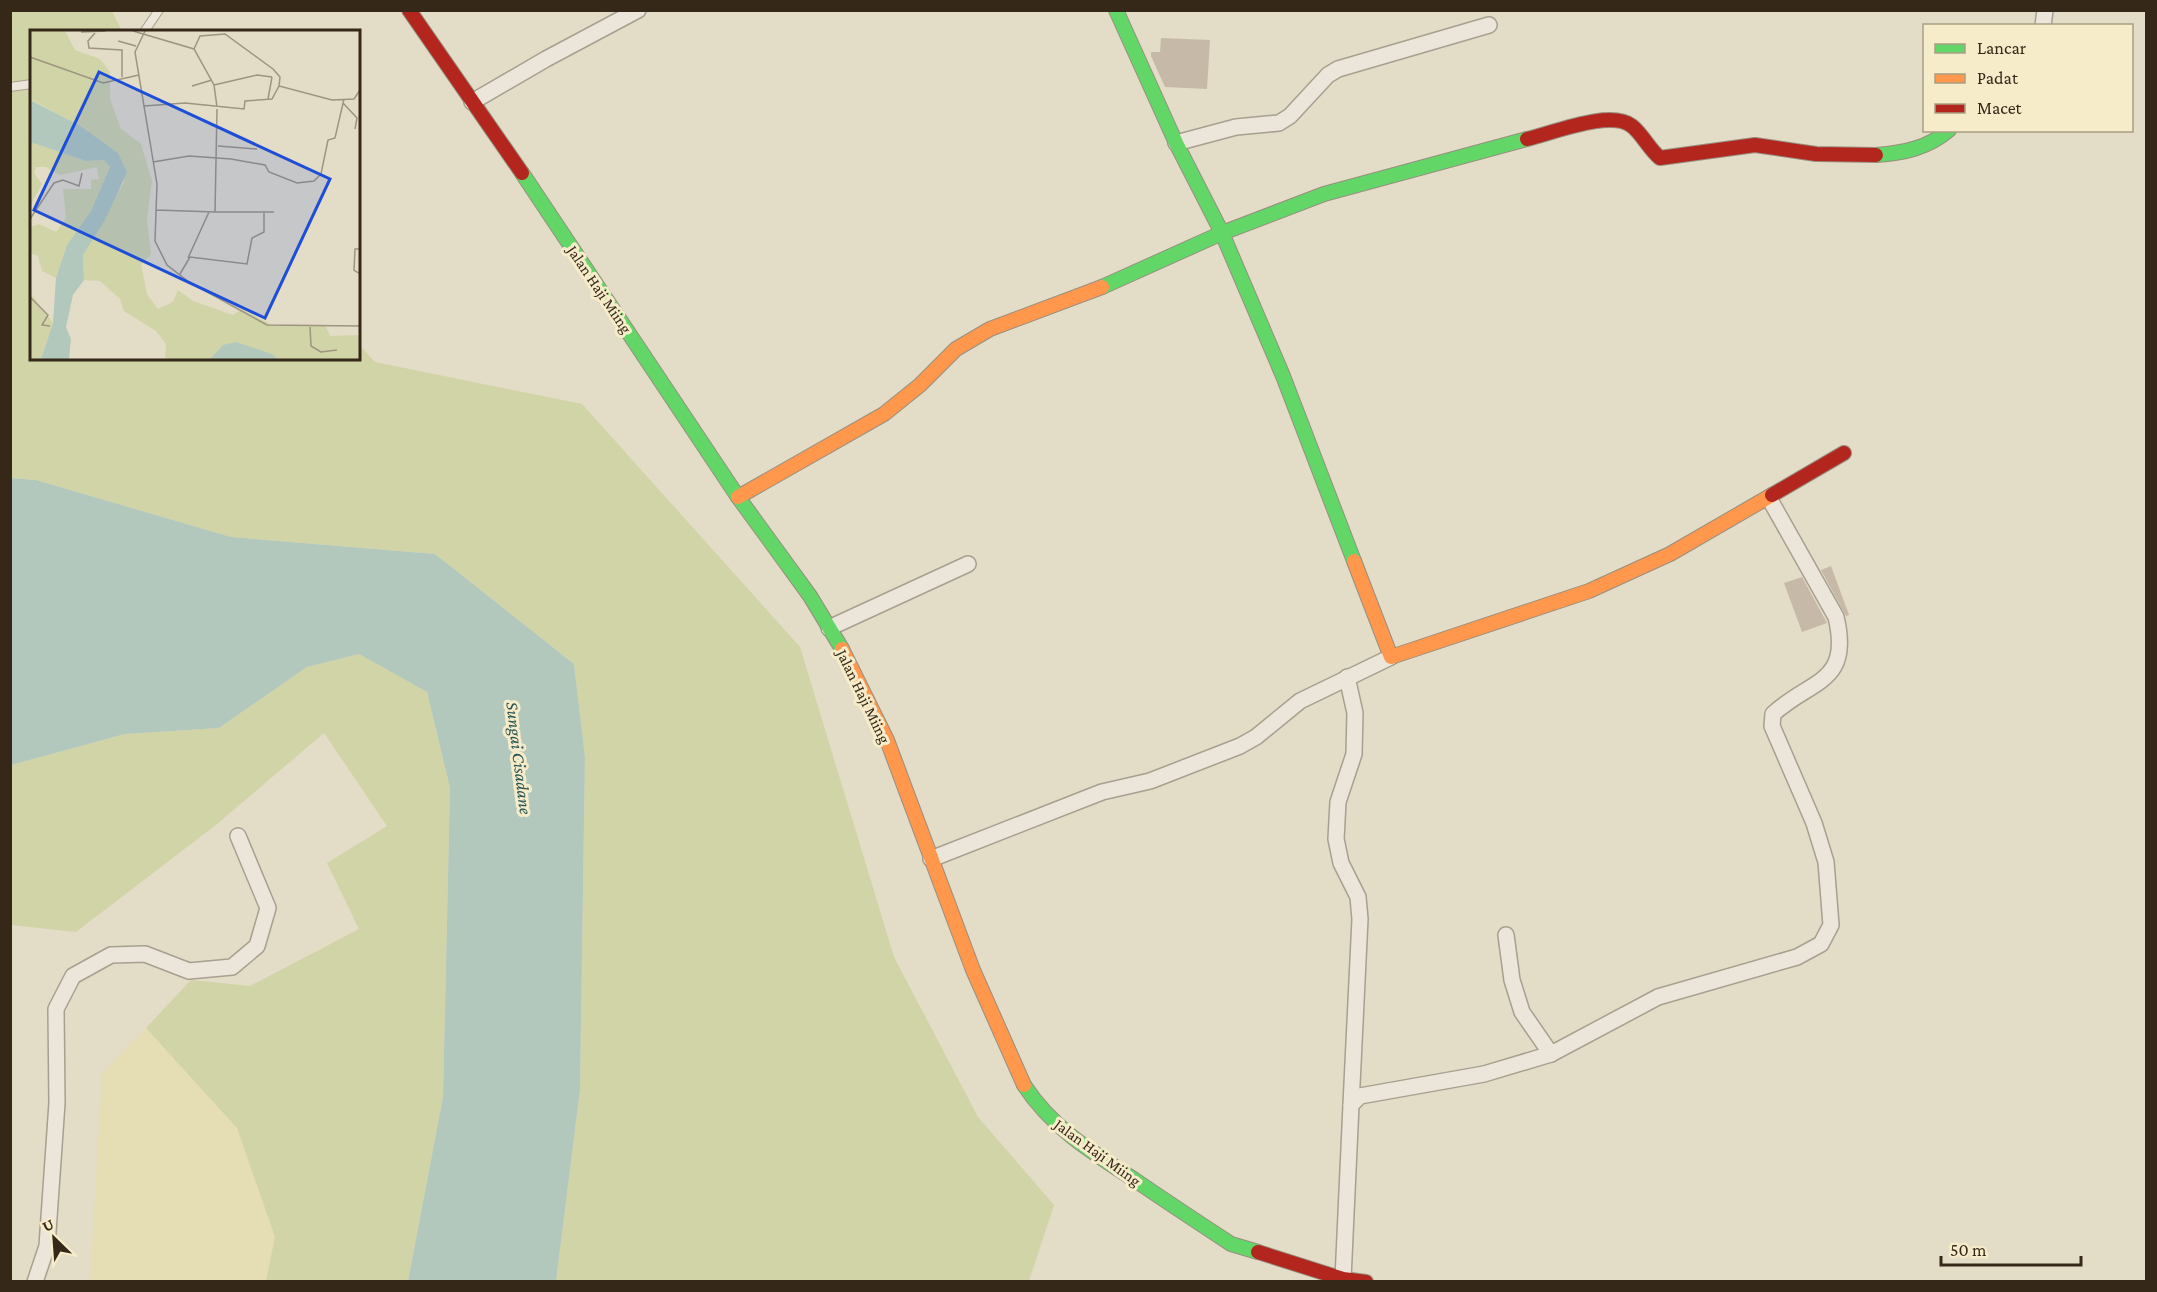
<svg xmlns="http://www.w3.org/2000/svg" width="2157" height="1292" font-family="'Crimson Pro',serif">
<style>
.farmland{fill:#e5ddb4}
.green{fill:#d1d4a7}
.water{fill:#b3c8bc}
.building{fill:#c7b9a7}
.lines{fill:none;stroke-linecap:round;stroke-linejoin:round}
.lane-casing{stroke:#a7a090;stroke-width:10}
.street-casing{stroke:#a7a090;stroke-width:18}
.fast-casing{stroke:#978f80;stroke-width:16}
.slow-casing{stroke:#978f80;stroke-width:16}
.jam-casing{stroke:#978f80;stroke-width:16}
.lane{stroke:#ebe6d9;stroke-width:8}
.street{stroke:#ebe6d9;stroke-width:15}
.fast{stroke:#63d668;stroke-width:14}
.slow{stroke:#ff974d;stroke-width:14}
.jam{stroke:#b3261e;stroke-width:14}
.labels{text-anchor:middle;stroke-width:6;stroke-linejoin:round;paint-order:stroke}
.street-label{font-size:16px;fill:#352819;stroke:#f7ecc9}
.water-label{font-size:18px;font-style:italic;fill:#285655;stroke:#f7ecc9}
.inset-road{fill:none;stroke:#9d9481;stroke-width:1.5}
.view{fill:#1d4ed8;fill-opacity:0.15;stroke:#1d4ed8;stroke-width:3}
.inset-edge{fill:none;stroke:#352819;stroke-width:3}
</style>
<rect width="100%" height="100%" fill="#e3dcc6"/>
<path class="farmland" d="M146,1028L237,1128L275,1237L266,1281L90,1282L102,1074Z"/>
<g class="green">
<path d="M10,11H112L122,31L32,32V358H358L359,345L375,362L582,404L800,647L894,957L978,1117L1054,1205L1029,1281H556L580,1090L585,757L574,664L435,554L231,537L36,480L11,478Z"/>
<path d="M359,654L427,692L450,788L443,1097L408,1281H266L275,1237L237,1128L146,1028L191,980L250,986L359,929L327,863L387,826L324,733L217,824L76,932L11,925V765L125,734L219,728L307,667Z"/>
</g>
<path class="water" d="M11,478L36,480L231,537L435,554L574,664L585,757L580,1090L556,1281H408L443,1097L450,788L427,692L359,654L307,667L219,728L125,734L11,765Z"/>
<g class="building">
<path d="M1161,38L1210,40L1207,89L1165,87L1151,56V52H1160Z"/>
<path d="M1831,566L1849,615L1846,616L1821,570Z"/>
<path d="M1802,577L1827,623L1802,632L1784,583Z"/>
</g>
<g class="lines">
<g class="lane-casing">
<g id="lane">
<path d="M144,32L159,10"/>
<path d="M10,87L32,84"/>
</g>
</g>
<g class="street-casing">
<g id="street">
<path d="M2043,26L2045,10"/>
<path d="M472,102L546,59L638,10"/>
<path d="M1176,143L1236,127L1279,123L1290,116L1328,75L1338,69L1489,25"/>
<path d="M829,628L968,564"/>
<path d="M1347,677L1355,713L1354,754L1338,802L1336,839L1341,863L1358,897L1360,919L1351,1105"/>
<path d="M931,859L1102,792L1150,781L1240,746L1256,737L1300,701L1391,657"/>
<path d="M1506,935L1512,980L1522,1012L1551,1054"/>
<path d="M1343,1279L1351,1105L1360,1096L1484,1074L1551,1054L1658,997L1797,957L1821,944L1831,925L1826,862L1814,823L1772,726L1773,714C1811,679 1852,684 1836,617L1769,498"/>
<path d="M35,1282L47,1246L57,1103L56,1009L73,976L111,955L145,954L189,971L232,967L257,946L268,908L238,836"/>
</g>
</g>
<g class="fast-casing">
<g id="fast">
<path d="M1116,10L1176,143L1222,233L1283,376L1354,561"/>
<path d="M1876,155C1904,153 1928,148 1949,130"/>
<path d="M522,173L738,497L810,596L842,649"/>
<path d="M1102,287L1222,233L1324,194L1527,139"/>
<path d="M1024,1085C1052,1128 1093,1153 1135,1180C1167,1202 1199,1223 1231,1244L1258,1252"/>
</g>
</g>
<g class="slow-casing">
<g id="slow">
<path d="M738,497L884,414L920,385L956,349L990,329L1102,287"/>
<path d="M1354,561L1391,657L1589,591L1670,554L1772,495"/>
<path d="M842,649L887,740L973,970L1024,1085"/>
</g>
</g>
<g class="jam-casing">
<g id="jam">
<path d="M409,10L522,173"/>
<path d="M1527,139C1553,133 1611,109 1632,126C1643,135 1649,149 1660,158L1755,145L1816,154L1876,155"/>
<path d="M1772,495L1844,453"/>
<path d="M1258,1252L1343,1279L1366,1282"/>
</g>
</g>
<use href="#lane" class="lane"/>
<use href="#street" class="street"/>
<use href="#fast" class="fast"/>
<use href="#slow" class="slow"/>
<use href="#jam" class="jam"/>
</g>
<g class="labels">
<g class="street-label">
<text transform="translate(600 289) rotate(56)" y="6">Jalan Haji Miing</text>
<text transform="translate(864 696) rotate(64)" y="6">Jalan Haji Miing</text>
<text transform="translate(1098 1152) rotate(36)" y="6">Jalan Haji Miing</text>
</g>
<g class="water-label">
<text transform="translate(519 758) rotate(83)" y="6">Sungai Cisadane</text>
</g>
</g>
<g transform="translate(30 30)">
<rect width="330" height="330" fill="#e3dcc6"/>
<path d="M0,1H35L45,20L70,29L80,42V69L91,99L111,114L122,151L117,189L121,224L111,235L117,264L128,279L143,272L148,260L163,271L203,285L212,279L242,295H295L300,306L330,305V329H247L206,312L180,329H135L136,314L126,301L94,281L90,269L70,251L54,250L53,225L94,152L88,123L48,95L0,69ZM0,112L56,131L75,130L80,137L61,181L37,215L26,248L12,241L8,226L0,223V197L9,194L26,202L36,188L33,159H61V150L69,149L67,137L30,145L16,137H6L4,143L12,154L0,176ZM0,263L23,293L11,329H0Z" fill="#d1d4a7"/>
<path d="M0,70L49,95L88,123L97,142L76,188L53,225L54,250L43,265L36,297L41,309L39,329H11L23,293L26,248L37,215L61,181L80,137L74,130L56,131L0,112ZM206,312L242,324L247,329H180L193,315Z" fill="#b3c8bc"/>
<path class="inset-road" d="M103,1L164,19L184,55L187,77M115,1L105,22L127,154L125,211L137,235L159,252L237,295L330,296M51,2L76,1M65,3L58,11L59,18L92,20V47M88,11L106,16M164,19L170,6L195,4L243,39L250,47L249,56L302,70L324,69L330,60M0,27L73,53L109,45M184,55L227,45L242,47M162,56L182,50M238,69L242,47M313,73L327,88L325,99M114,76L155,73L214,79L215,71L242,69L249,56M187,79L185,182H244M188,116L227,119M123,132L159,126L201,129L235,135L239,142L267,153L284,151L291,144L298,110L305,108L314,69M126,180L185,182M0,189L24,153L33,150L49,156L52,143M330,219H325L324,240L330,244M158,228L179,182M150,244L160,227L217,234L222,208L234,202V183M0,267L18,285L12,295L20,296M280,297L281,316L291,322L307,320"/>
<path class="view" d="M69,42L300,149L235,288L4,180Z"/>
<rect width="330" height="330" class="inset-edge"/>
</g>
<rect width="2157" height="1292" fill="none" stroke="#352819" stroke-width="24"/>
<rect x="1923" y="24" width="210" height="108" fill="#f7ecc9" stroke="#a99e83" stroke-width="1.5"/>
<rect x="1935" y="44" width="30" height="9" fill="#63d668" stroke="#a99e83" stroke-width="1.5"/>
<text x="1977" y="54" font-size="18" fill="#352819">Lancar</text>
<rect x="1935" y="74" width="30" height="9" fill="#ff974d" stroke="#a99e83" stroke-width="1.5"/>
<text x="1977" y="84" font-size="18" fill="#352819">Padat</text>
<rect x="1935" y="104" width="30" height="9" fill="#b3261e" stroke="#a99e83" stroke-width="1.5"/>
<text x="1977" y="114" font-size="18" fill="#352819">Macet</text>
<g transform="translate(54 1238) rotate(335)" stroke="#f7ecc9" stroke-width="4.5" paint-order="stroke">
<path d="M0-4.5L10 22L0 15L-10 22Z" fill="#352819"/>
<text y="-9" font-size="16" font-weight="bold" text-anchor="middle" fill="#352819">U</text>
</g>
<path d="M1941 1256v9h140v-9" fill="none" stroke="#352819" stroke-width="3"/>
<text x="1950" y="1256" font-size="18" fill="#352819" stroke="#f7ecc9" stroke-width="4.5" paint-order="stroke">50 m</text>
</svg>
